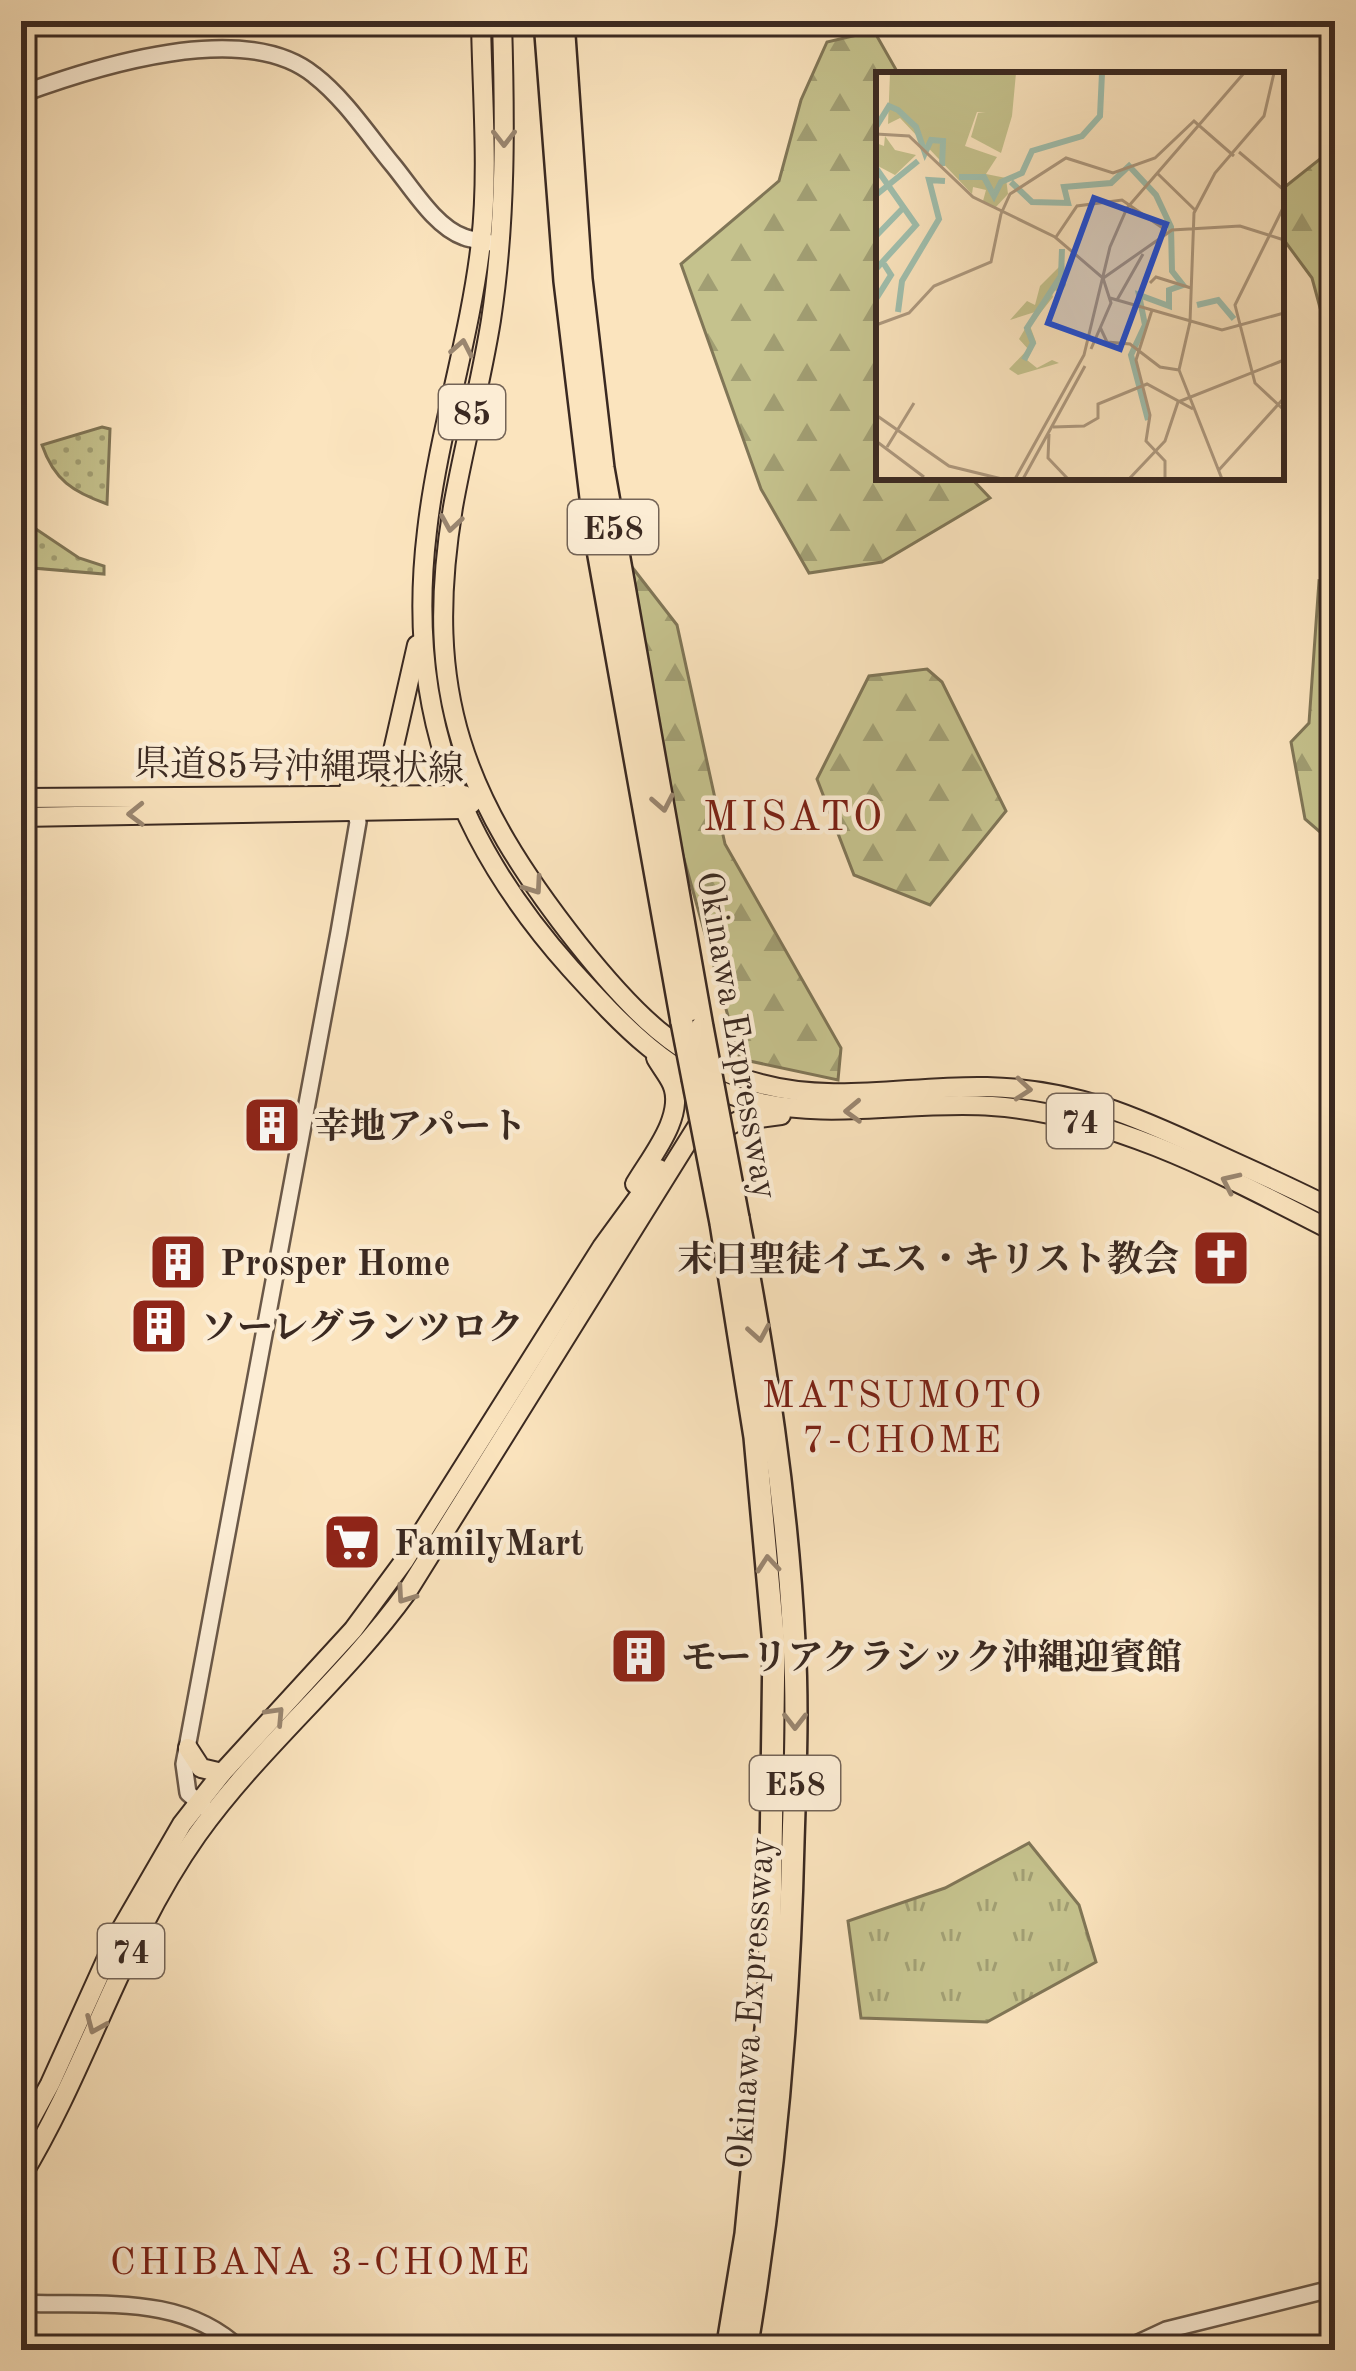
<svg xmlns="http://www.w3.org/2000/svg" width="1356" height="2371" font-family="'Old Standard TT','Noto Serif JP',serif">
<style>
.grass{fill:url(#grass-tufts);stroke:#807657;stroke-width:3}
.forest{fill:url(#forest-firs);stroke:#807657;stroke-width:3}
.park{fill:url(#park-dots);stroke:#807657;stroke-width:3}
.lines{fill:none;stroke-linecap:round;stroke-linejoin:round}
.minor-casing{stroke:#6a5848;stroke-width:20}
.major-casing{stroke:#3a2921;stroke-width:22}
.highway-casing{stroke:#3a2921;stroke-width:26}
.minor{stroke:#fcedd5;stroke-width:15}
.major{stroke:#fbe4be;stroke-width:18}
.highway{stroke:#fbe4be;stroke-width:21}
.highway-bridge-casing{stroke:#3a2921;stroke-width:26;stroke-linecap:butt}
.highway-bridge{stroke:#fbe4be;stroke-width:21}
.oneway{stroke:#9a8670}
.labels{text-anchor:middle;stroke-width:9;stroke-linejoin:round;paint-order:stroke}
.shield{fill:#fcedd5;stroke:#746457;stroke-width:3}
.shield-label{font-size:33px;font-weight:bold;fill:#3a2921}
.street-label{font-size:36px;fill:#3a2921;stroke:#fcedd5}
.poi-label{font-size:36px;font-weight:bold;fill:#3a2921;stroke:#fcedd5;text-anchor:start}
.neighbourhood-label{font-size:39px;letter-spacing:3px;fill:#7a1f14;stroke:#fcedd5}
.quarter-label{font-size:42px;letter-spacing:3px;fill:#7a1f14;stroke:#fcedd5}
.inset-river{fill:none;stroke:#9fbfae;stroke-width:6}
.inset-road{fill:none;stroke:#ae997f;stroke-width:3}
.view{fill:#1d4ed8;fill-opacity:0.15;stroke:#1d4ed8;stroke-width:6}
.inset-edge{fill:none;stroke:#3a2921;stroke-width:6}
</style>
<defs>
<pattern id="grass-tufts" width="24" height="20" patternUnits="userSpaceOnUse" patternTransform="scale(3)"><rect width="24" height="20" fill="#c5c28d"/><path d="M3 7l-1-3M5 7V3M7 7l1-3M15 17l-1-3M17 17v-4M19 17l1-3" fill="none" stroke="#a19e73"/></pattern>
<pattern id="forest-firs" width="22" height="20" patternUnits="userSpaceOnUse" patternTransform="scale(3)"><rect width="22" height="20" fill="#c5c28d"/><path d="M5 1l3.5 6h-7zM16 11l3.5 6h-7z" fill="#a19e73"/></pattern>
<pattern id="park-dots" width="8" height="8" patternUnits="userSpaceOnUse" patternTransform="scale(3)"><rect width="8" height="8" fill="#c5c28d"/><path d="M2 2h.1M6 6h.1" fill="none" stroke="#a19e73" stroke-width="1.8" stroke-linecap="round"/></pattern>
</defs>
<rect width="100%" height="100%" fill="#fbe4be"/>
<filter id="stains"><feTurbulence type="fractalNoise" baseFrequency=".00167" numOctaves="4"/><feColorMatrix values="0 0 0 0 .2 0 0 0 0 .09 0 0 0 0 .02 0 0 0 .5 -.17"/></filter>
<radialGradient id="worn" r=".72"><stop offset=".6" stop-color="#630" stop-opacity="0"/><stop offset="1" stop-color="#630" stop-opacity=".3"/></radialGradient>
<path class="grass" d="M1029,1843L1079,1905L1096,1962L987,2022L861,2018L848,1921L945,1888Z"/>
<g class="forest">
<path d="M874,31L899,75H879V477H970L990,498L882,562L809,573L761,489L681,264L779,181L801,100L827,42Z"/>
<path d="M1335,147V363L1312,278L1281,236V190Z"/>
<path d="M632,567L677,625L725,844L841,1048L838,1080L740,1059L675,827Z"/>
<path d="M1319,581L1335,587V845L1305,819L1291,742L1309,723Z"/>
<path d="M927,669L942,682L1006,811L930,905L854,875L817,779L869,676Z"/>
</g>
<g class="park">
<path d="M102,427L110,429L107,504C73,492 54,480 42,445Z"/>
<path d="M21,519L79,558L104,566V574L21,567Z"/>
</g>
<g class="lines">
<g class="minor-casing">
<g id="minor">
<path d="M21,94C97,66 245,19 314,75C345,99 369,136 393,165C412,188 435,227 464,237C472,240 482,241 491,243"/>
<path d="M204,1807L188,1793L184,1764L339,932L358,822L354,809"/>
<path d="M21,2303C97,2307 181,2292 241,2350"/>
<path d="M1123,2350L1166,2330L1335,2288"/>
</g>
</g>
<g class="major-casing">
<g id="major">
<path d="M481,21C482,94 489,169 481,242C470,339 438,434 427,531C406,705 455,839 571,969C621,1024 671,1079 745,1099C828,1122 909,1100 992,1106C1113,1114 1229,1178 1335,1232"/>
<path d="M502,21C505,121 506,221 491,320C481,383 464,445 453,507C422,694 464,799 578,944C629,1008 679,1063 761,1084C834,1104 913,1085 987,1087C1074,1089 1135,1116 1212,1152C1253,1171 1295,1189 1335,1210"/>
<path d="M349,789L374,780L392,755L417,645"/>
<path d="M21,798L464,795"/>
<path d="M21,817L462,809L472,803"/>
<path d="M711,1135L738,1121L781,1115"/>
<path d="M635,1184C650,1158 686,1116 672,1084C668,1075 661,1067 656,1058"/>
<path d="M188,1748L201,1768L222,1773"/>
<path d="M21,2137L50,2084L116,1938L182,1824L222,1773L353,1630L404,1561L602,1247L659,1169"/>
<path d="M21,2177C88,2067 122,1941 197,1835C259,1748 344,1679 407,1592L703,1117"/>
</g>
</g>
<g class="highway-casing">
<g id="highway">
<path d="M545,21L565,281L596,539L682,1022"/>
<path d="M563,21L581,279L603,468L702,1027"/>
<path d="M738,1218C765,1359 787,1499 794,1642C798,1708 795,1776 793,1842C789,2013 774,2182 746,2350"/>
<path d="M721,1223L755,1437L774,1645L769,1998L746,2234L727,2350"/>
</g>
</g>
<use href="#minor" class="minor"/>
<use href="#major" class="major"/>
<use href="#highway" class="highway"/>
<g class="highway-bridge-casing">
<g id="highway-bridge">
<path d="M682,1022L721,1223"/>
<path d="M702,1027L738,1218"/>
</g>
</g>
<use href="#highway-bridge" class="highway-bridge"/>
</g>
<defs><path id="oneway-chevron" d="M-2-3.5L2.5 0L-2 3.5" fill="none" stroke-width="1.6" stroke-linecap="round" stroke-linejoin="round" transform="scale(3)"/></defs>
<g class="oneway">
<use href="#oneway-chevron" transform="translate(504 138) rotate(90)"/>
<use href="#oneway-chevron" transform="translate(462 348) rotate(-79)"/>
<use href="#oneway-chevron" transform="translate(451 523) rotate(99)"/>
<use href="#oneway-chevron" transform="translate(663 803) rotate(79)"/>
<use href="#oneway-chevron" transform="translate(136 814) rotate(179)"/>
<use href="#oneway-chevron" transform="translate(534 886) rotate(55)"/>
<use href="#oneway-chevron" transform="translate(1023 1089) rotate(5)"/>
<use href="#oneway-chevron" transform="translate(853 1111) rotate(178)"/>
<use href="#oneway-chevron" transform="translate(1230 1182) rotate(-155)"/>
<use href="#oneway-chevron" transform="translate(759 1333) rotate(80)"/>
<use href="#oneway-chevron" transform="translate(768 1564) rotate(-95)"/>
<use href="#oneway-chevron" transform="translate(405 1595) rotate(125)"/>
<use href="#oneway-chevron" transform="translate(276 1715) rotate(-47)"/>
<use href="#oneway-chevron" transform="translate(795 1721) rotate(90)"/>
<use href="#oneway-chevron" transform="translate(95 2025) rotate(113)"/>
</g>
<defs>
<g id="building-square" transform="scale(3)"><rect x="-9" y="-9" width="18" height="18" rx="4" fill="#8f2418" stroke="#fcedd5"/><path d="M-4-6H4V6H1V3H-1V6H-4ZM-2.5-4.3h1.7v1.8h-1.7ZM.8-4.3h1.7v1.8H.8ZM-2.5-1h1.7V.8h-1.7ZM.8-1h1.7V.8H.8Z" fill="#fff"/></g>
<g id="church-square" transform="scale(3)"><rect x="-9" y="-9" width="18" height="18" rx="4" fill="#8f2418" stroke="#fcedd5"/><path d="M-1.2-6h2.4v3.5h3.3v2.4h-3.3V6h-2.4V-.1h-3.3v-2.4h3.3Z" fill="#fff"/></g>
<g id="supermarket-square" transform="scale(3)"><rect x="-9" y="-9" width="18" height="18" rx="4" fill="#8f2418" stroke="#fcedd5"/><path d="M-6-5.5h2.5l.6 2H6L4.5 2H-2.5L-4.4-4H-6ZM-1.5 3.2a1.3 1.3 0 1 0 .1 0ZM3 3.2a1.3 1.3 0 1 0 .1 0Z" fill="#fff"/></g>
</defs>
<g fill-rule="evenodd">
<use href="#building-square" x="272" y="1125"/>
<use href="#church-square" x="1221" y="1258"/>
<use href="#building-square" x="178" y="1262"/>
<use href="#building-square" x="159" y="1326"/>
<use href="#supermarket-square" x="352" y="1542"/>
<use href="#building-square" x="639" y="1656"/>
</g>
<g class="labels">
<g class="shield">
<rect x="439" y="385" width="66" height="54" rx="9"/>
<rect x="568" y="500" width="90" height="54" rx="9"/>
<rect x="1047" y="1094" width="66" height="54" rx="9"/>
<rect x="750" y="1756" width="90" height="54" rx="9"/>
<rect x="98" y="1924" width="66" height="54" rx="9"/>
</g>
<g class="shield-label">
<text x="472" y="424">85</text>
<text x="613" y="539">E58</text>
<text x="1080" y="1133">74</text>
<text x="795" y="1795">E58</text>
<text x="131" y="1963">74</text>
</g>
<g class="street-label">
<text transform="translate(299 765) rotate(1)" y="13">県道85号沖縄環状線</text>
<text transform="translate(739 1035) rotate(80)" y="13">Okinawa Expressway</text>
<text transform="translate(749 2003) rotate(-86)" y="13">Okinawa Expressway</text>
</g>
<g class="poi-label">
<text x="314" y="1138">幸地アパート</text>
<text x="1179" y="1271" text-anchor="end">末日聖徒イエス・キリスト教会</text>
<text x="220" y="1275">Prosper Home</text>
<text x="201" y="1339">ソーレグランツロク</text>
<text x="394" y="1555">FamilyMart</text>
<text x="681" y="1669">モーリアクラシック沖縄迎賓館</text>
</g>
<g class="neighbourhood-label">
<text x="903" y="1407">MATSUMOTO<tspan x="903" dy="45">7-CHOME</tspan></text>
<text x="321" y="2274">CHIBANA 3-CHOME</text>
</g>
<g class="quarter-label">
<text x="794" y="830">MISATO</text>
</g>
</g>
<g transform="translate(876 72)">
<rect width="408" height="408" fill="#fbe4be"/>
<path d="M128,40L136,44L125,81L95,65L102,41ZM9,64L19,78L40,83L19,103L0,93V71L8,74Z" fill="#c5c28d"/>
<path d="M14,1H140L136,44L101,40L89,74L121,85L110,102L130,106L132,122L119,136L107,129L110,118L97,115L96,122L24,46L12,52ZM188,190L190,213L185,221L174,216L177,225L154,254L160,270L151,288L161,296L176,288L183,291L142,303L133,297L152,277L143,267L159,240L134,248L151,229L159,233L164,214Z" fill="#c5c28d"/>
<path class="inset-river" d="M0,55L13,34L22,38L40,55L49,81L55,68L67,69L66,94M0,96L40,153L0,197M83,105H108L118,124L125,110L146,101L156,79L206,64L224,44L226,1M135,110L156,130L192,131L188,115L235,111L253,94L280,123L295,155L296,199L307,213L293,218V234L263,223L269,253L255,283L272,348M0,123L42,89M0,164L29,134M0,227L15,203L8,192M321,233L342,228L358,247M22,240L26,209L63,147L53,108L69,109M148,288L157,271L151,256L185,204L186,177"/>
<path class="inset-road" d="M0,62L33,64L97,125L179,165L227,206L235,231L215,277M363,80L408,118M281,101L319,138M408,134L359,233L379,311L408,338M125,142L134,122L190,86L237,101L279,86L318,49L358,84M180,165L201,134L246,128L291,159M226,207L296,158L364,154L408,168M274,211L280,205L315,216M234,226L346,258L408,241M241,228L267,182M276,238L260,288L274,343L270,369L289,389V407M0,253L33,241L58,214L115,190L125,142M224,255L231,270L254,272L284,295L303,298M0,343L73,394L126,407M177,355L208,354L222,346V332L271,312L317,337M173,362L172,386L192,407M0,369L48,405M11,375L38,331M342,399L408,326M139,407L208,283L234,175L251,136L368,1M147,407L209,294M253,407L289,369L302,330L408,288M346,407L303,298L314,250L318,141L339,101L388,44L398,1"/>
<path class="view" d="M218,126L290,152L244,277L172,251Z"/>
<rect width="408" height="408" class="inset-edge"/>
</g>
<rect width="1356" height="2371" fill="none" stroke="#fbe4be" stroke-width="72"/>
<rect x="24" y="24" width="1308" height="2323" fill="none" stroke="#3a2921" stroke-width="6"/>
<rect x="36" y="36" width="1284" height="2299" fill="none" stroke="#3a2921" stroke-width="3"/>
<rect width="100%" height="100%" filter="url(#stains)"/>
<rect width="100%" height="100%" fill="url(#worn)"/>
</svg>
